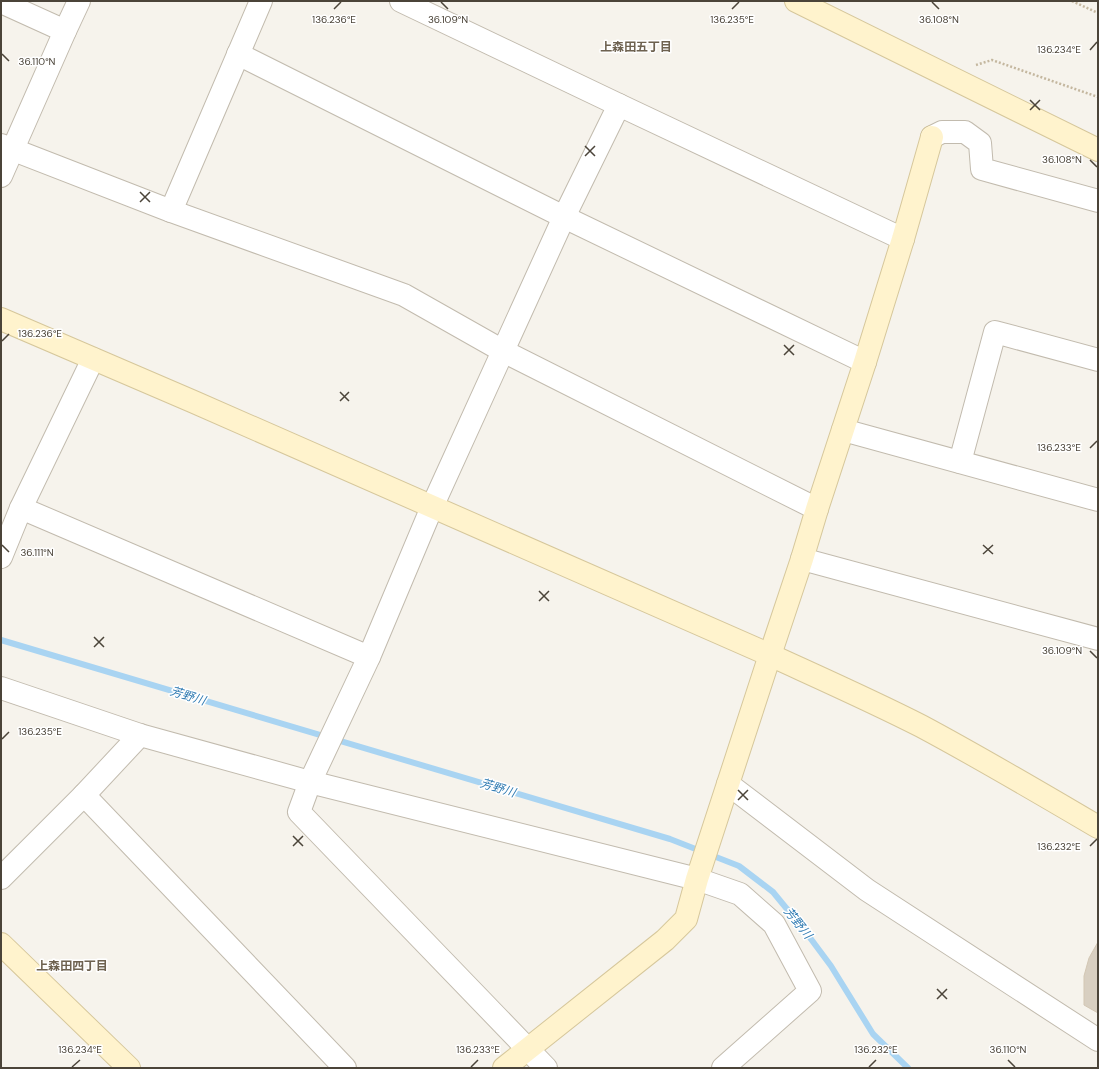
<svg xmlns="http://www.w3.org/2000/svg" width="1099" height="1069" font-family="'DM Sans','Noto Sans JP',sans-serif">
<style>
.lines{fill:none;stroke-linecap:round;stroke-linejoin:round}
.stream{stroke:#a9d4f2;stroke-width:6}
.building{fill:#d8cfc1;stroke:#d3c7b4}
.street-casing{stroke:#c2bbae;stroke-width:24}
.secondary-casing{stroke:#d6c79b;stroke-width:24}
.path{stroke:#c4b79f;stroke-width:2.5;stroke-dasharray:2 2;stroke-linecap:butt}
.street{stroke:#fff;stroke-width:22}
.secondary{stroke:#fff3cd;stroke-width:22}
.ticks{fill:none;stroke:#4b4439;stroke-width:1.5}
.labels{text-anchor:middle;stroke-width:3;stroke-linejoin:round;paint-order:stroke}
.neighbourhood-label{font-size:12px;font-weight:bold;fill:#6e6250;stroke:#fff}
.water-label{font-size:12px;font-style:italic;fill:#2e7ab2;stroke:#fff}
.ticks-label{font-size:10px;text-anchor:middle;fill:#4b4439;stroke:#fff;stroke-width:3;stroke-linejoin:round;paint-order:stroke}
</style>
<rect width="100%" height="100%" fill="#f6f3ec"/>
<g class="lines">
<path class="stream" d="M1,640L670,839L739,866L773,892L805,931L831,966L873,1034L908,1068"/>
</g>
<path class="building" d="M1098,942V1013L1084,1005V976L1089,958Z"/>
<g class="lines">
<g class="street-casing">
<g id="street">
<path d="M401,1L619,105"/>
<path d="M1,2L65,31L1,176"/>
<path d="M65,31L79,1"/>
<path d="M238,54L564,217L865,362"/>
<path d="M932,137L942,132H965L980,143L982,169L1098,201"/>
<path d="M1,145L171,211L261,1"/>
<path d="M171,211L404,295L503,351L817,509"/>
<path d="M843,430L1098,500"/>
<path d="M960,462L995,332L1098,360"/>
<path d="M21,508L369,657"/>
<path d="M1,557L21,508L93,359"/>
<path d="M802,559L1098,639"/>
<path d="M1,688L140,735L310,782L697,879L740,894L774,924L810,991L723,1068"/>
<path d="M728,784L867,890L1098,1040"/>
<path d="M84,795L345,1068"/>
<path d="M1,878L84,795L140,735"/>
<path d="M546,1068L299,812L310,782L369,657L432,507L564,217L619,105L903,239"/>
</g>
</g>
<g class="secondary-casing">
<g id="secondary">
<path d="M796,1L1098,150"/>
<path d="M1,319L194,402L770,655C820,678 872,701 921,726C981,758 1040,793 1098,827"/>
<path d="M1,944L129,1068"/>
<path d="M504,1068L665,940L686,919L697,879L770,655L802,559L817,509L865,362L903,239L932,137"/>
</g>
</g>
<g class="path">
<path d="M1072,1L1098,13"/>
<path d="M976,65L992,60L1098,97"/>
</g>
<use href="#street" class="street"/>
<use href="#secondary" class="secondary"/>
</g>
<path class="ticks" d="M441,2L448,9M932,2L939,9M334,9L341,2M732,9L739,2M1090,50L1097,42M2,54L9,61M1030,100L1040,110M1030,110L1040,100M585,146L595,156M585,156L595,146M1090,160L1097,167M140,192L150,202M140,202L150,192M2,341L9,334M784,345L794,355M784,355L794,345M340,392L349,401M340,401L349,392M1090,448L1097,441M2,545L9,552M983,545L993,554M983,554L993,545M539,591L549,601M539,601L549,591M94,637L104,647M94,647L104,637M1090,651L1097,658M2,739L9,732M738,790L748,800M738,800L748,790M293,836L303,846M293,846L303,836M1090,846L1097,839M937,989L947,999M937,999L947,989M1008,1060L1015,1067M72,1067L80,1060M471,1067L478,1060M869,1067L876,1060"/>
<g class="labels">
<g class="neighbourhood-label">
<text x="636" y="51">上森田五丁目</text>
<text x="72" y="970">上森田四丁目</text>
</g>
<g class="water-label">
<text transform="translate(188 696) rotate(17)" y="4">芳野川</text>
<text transform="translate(498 788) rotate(17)" y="4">芳野川</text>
<text transform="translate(798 923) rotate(51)" y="4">芳野川</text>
</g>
</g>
<g class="ticks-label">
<text x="334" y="23">136.236°E</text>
<text x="448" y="23">36.109°N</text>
<text x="732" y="23">136.235°E</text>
<text x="939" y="23">36.108°N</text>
<text x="1059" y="53">136.234°E</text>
<text x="37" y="65">36.110°N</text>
<text x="1062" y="163">36.108°N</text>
<text x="40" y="337">136.236°E</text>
<text x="1059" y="451">136.233°E</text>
<text x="37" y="556">36.111°N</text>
<text x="1062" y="654">36.109°N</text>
<text x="40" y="735">136.235°E</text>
<text x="1059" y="850">136.232°E</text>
<text x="80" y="1053">136.234°E</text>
<text x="478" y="1053">136.233°E</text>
<text x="876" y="1053">136.232°E</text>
<text x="1008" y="1053">36.110°N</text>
</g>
<rect width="1099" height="1069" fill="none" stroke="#4b4439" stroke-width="4"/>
</svg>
